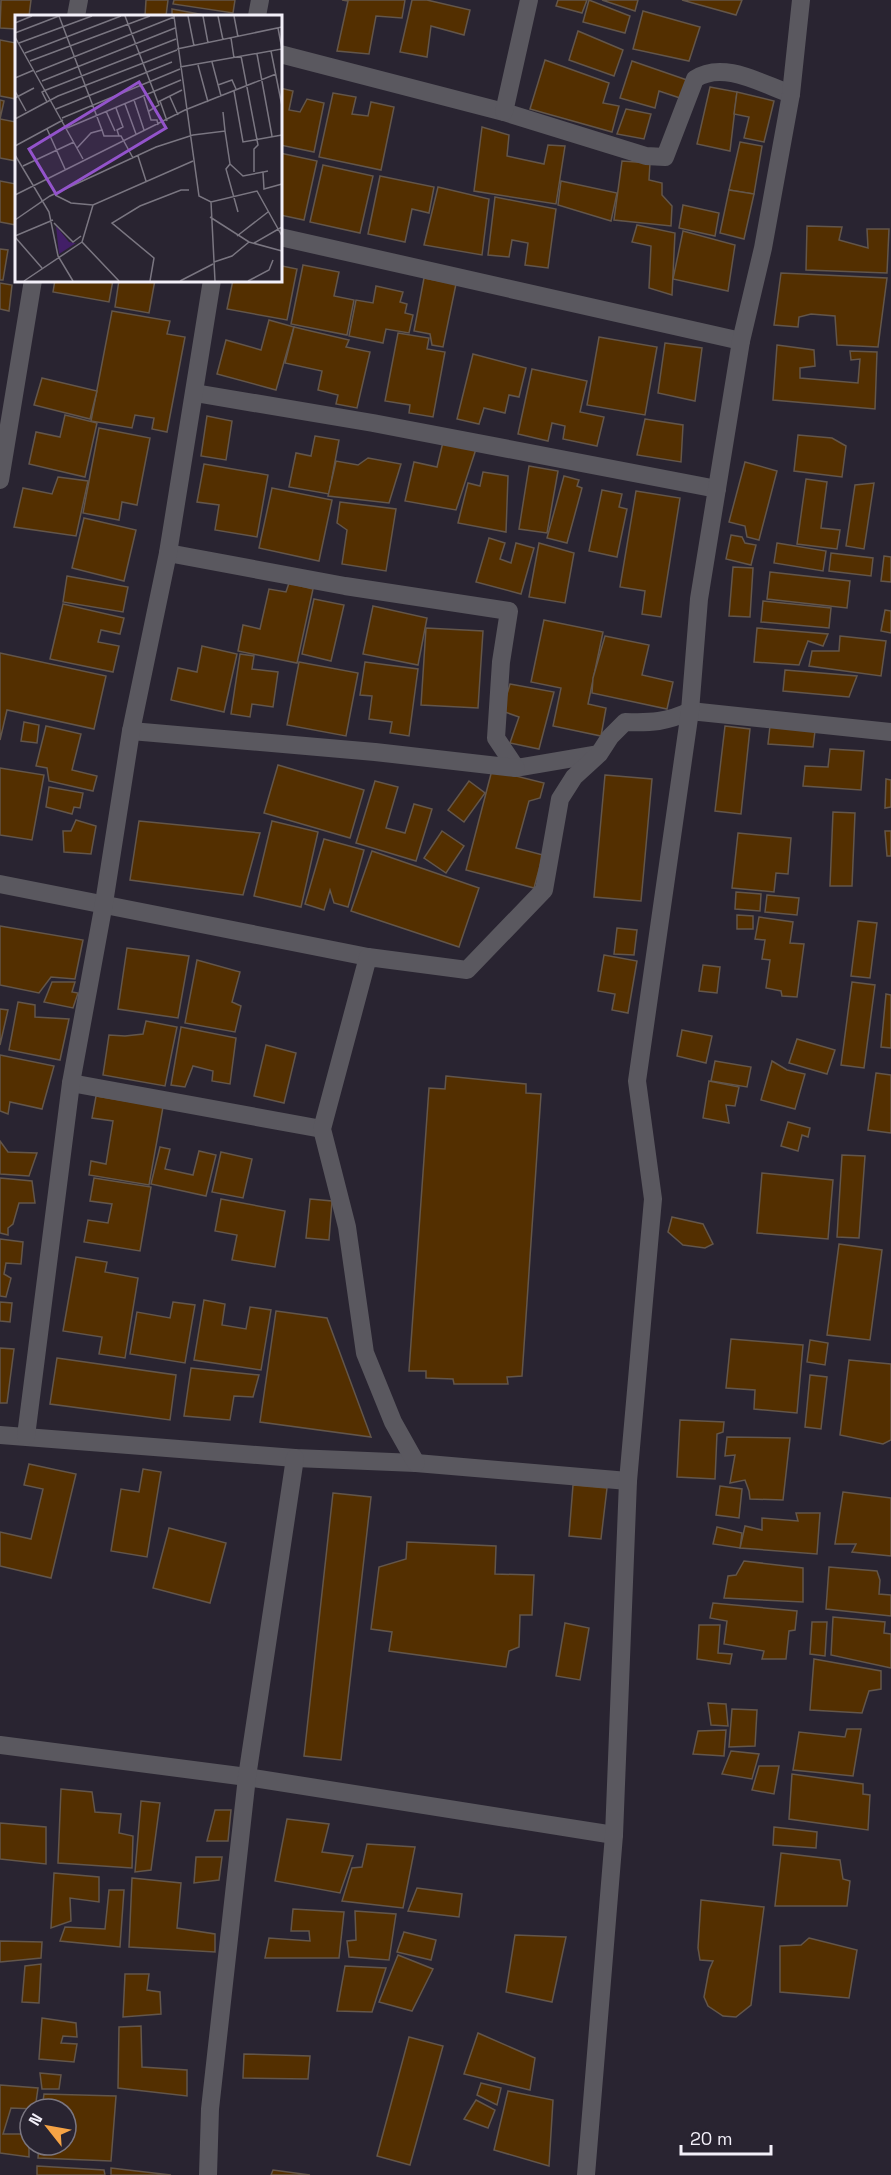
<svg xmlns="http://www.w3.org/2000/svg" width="891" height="2175" font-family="'Space Grotesk',sans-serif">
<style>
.building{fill:#532f00;stroke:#63564a;stroke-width:1.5}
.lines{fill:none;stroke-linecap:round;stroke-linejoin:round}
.minor{stroke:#5a585f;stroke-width:18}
.inset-road{fill:none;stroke:#7a7681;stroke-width:1.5}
.view{fill:#9353cb;fill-opacity:0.15;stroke:#9353cb;stroke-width:3}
.inset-edge{fill:none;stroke:#f3f0f9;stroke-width:3}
</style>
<rect width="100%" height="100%" fill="#292431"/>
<g class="building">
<path d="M1,0H31L29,16H16V29L0,28Z"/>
<path d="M146,0H168L166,16H145Z"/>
<path d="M174,0H235L233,13L173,4Z"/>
<path d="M342,0H405L402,18L376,16L369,54L337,51L348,1Z"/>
<path d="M412,0H427L470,10L464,35L431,26L427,57L400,52Z"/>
<path d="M558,0H587L582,13L556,6Z"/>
<path d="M589,0L630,16L625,33L583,22Z"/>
<path d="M602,0H638L635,11Z"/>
<path d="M682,0H742L736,15Z"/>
<path d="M172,9L210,16H172Z"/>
<path d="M643,11L700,27L689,61L633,49Z"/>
<path d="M578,31L623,50L614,76L569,60Z"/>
<path d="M0,40L16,43V99L0,96Z"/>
<path d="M545,60L609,83L603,103L619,106L612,132L530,109Z"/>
<path d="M632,61L687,80L680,98L659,91L655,108L620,98Z"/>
<path d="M710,87L737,92L730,151L697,144Z"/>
<path d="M280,88L293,91L289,110L300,112L307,99L324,103L314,152L280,145Z"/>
<path d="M737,92L774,101L764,142L744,138L749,117L734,114Z"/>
<path d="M333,93L356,97L352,114L368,116L371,102L394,107L381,170L319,157Z"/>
<path d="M0,100L4,101L0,119L16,122V161L0,158Z"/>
<path d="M626,109L651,114L644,139L617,134Z"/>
<path d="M482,127L509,135L507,156L544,164L548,145L565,146L556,204L474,191Z"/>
<path d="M740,142L762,146L754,194L729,190Z"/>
<path d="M280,153L317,161L304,220L280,215Z"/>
<path d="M622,161L650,163L649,180L662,183V195L672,206L671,226L614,220Z"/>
<path d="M323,165L373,176L360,233L310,222Z"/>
<path d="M380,176L434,187L429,213L412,209L405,242L368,234Z"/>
<path d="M0,181L16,184V225L0,222Z"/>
<path d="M561,181L617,193L611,221L558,205Z"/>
<path d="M438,187L489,199L482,255L424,245Z"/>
<path d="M729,190L754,194L744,239L720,233Z"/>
<path d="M495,197L556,209L548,268L525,265L528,243L512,240L509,257L488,255Z"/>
<path d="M683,205L719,213L715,236L679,228Z"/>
<path d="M637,225L675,233L672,295L649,288L651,246L632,242Z"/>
<path d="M807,226L842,227L839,240L868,248L867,229H889L887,273L806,270Z"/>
<path d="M683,231L735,245L728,291L673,279Z"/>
<path d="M0,249L8,250L3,280H0Z"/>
<path d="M303,265L339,272L334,296L354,300L347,335L291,324Z"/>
<path d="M282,266L297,269L287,320L227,309L233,280H280Z"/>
<path d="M781,273L887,278L878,347L837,345L835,316L811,314L799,317L798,327L774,325Z"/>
<path d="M424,278L456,284L443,347L432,345L430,334L414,331Z"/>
<path d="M55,280H113L109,302L53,292Z"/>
<path d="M119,280H155L149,313L115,307Z"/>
<path d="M0,283L12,285L9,311L0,309Z"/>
<path d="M376,286L403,292L400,302L407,304L405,313L413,315L409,333L386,329L383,343L349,336L356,300L373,303Z"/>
<path d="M112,311L170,321L167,334L185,337L167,432L152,429L154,418L135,415L132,428L91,421Z"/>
<path d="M269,320L294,327L276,390L217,374L226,340L261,350Z"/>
<path d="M294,327L349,340L346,347L370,352L357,408L336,404L338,395L318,390L322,371L285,363Z"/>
<path d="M398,333L429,338L427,349L445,352L433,417L409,413L410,405L385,401Z"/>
<path d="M599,337L657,347L645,415L587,405Z"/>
<path d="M665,343L702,348L695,401L658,393Z"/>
<path d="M777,345L814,350L815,366L800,368V378L858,383L860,359L851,360L850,351L877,352L875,409L773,400Z"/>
<path d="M473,354L526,368L519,397L509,395L505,413L484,408L479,424L457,419Z"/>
<path d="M532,369L587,381L580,412L604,417L597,446L563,439L565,426L552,423L548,441L518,434Z"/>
<path d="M42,378L97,391L90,419L34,405Z"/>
<path d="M65,415L97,423L85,477L29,464L36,432L60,437Z"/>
<path d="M207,416L232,421L226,460L201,456Z"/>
<path d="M645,419L683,425L681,462L637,455Z"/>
<path d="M99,428L150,438L137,505L122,502L119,520L83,513Z"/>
<path d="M798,435L832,438L846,446L842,477L794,471Z"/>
<path d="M315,436L339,440L329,494L289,487L296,453L311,456Z"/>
<path d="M443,442L476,449L456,510L405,501L414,462L437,467Z"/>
<path d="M368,458L401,464L389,503L328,496L336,461L358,465Z"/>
<path d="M745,462L777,471L759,540L747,537L745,526L729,522Z"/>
<path d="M204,464L268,475L257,537L215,530L219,505L197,502Z"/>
<path d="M529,466L558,471L547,533L519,529Z"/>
<path d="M483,472L508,476L506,532L458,523L468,483L480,486Z"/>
<path d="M564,476L579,480L577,486L582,488L567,543L547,538Z"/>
<path d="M58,477L88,481L76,536L14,527L23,488L52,494Z"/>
<path d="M806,479L827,482L821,528L840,530L837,549L797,544Z"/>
<path d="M874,483L864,549L846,546L855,485Z"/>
<path d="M272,488L332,500L319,561L259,548Z"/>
<path d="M602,490L622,494L619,507L627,509L617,557L589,551Z"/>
<path d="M636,491L680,498L661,617L642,614L645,591L620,587Z"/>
<path d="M340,502L396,509L386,571L342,564L347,530L337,523Z"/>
<path d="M84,518L136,530L124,581L72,568Z"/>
<path d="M731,535L742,537L745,543L756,545L751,565L726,559Z"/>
<path d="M489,538L505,543L500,559L511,563L516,543L534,548L521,594L476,582Z"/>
<path d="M539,543L574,553L565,603L529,597Z"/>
<path d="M777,543L826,551L823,571L774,563Z"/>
<path d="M831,553L873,558L871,576L829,571Z"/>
<path d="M884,556L891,557V582L881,581Z"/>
<path d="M733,567L753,568L750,617L729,616Z"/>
<path d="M770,572L850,581L847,608L767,599Z"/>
<path d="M67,576L128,587L123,612L63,602Z"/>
<path d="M289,583L313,589L297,663L238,651L243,625L260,629L269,589L286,592Z"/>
<path d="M314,599L344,605L331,661L302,654Z"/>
<path d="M763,601L831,608L829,628L761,622Z"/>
<path d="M63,604L124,618L120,634L101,630L98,642L119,646L113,672L50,659Z"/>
<path d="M373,606L427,618L418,665L363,654Z"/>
<path d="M885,610L891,611V633L881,631Z"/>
<path d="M544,620L603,632L588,704L606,708L601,736L553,726L561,688L531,682Z"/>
<path d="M426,628L483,631L478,708L421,705Z"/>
<path d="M757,628L828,634L823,646L808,641L799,665L754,662Z"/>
<path d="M605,636L649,645L642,675L673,682L667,709L592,693L593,678Z"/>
<path d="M840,636L886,641L881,676L809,666L812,651H839Z"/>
<path d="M202,646L237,654L224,712L171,700L178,668L197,672Z"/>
<path d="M0,653L106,676L94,729L7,710L0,740Z"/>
<path d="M240,654L254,656L252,669L278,672L273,707L252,704L250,717L231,714Z"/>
<path d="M299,662L358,673L346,736L287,725Z"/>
<path d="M365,662L418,669L409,736L390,733L392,722L369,719L372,696L360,695Z"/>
<path d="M785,670L857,676L849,697L783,691Z"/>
<path d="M510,684L554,692L539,749L510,743L519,717L502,711Z"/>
<path d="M24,722L39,725L37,743L21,741Z"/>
<path d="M46,726L81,734L72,770L97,776L93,791L49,781L47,768L36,766Z"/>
<path d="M725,726L750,729L741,814L715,811Z"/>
<path d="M770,726L815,731L813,747L768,744Z"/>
<path d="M830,749L864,751L861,790L803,786L805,766L828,767Z"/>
<path d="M278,765L364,790L350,838L264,813Z"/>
<path d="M0,768L44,775L32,840L0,835Z"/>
<path d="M492,770L544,783L540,798L529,801L516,848L543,855L534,888L466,870Z"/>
<path d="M605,775L652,779L641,901L594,897Z"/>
<path d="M886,779L891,780V807L885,808Z"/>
<path d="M375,781L398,787L386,828L405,833L414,804L432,809L416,861L356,843Z"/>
<path d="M469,781L485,793L464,822L448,810Z"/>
<path d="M49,787L83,793L80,808L74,807L72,814L46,807Z"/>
<path d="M833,812L855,813L852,886H830Z"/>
<path d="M76,820L96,826L91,854L64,852L63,831H71Z"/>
<path d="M139,821L260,833L243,895L130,880Z"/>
<path d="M272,821L318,832L301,907L254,896Z"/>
<path d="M442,831L464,846L446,873L424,858Z"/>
<path d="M885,831H891V856H887Z"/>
<path d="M738,833L791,838L788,874L776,873L774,892L732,888Z"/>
<path d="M324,839L364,850L348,907L334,903L330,890L324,910L305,904Z"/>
<path d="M372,851L479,888L459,947L351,911Z"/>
<path d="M736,892L761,894L760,911L735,909Z"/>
<path d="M767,895L799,898L797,915L765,912Z"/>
<path d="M737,915L753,916V929H737Z"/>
<path d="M759,917L793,922L790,943L804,944L797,997L782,996L781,991L766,988L770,960L762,959L765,940L755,939Z"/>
<path d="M858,921L877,923L870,978L851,976Z"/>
<path d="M0,926L83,940L75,979L51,977L39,993L0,985Z"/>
<path d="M617,928L637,930L634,955L614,954Z"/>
<path d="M127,948L189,956L178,1018L118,1009Z"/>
<path d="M604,955L637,961L628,1013L612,1010L615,994L598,991Z"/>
<path d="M197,960L240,972L232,1002L241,1006L235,1032L185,1023Z"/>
<path d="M703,965L720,967L717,993L699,991Z"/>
<path d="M52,982H75L72,992L78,993L73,1008L44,1002Z"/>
<path d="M852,982L875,985L864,1068L841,1065Z"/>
<path d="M886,994L891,995V1048L881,1047Z"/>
<path d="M18,1002L35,1005V1017L69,1019L60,1060L9,1050Z"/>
<path d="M0,1009L8,1010L0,1045Z"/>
<path d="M146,1021L177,1027L165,1086L103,1075L109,1035L125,1036L143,1034Z"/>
<path d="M181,1027L236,1038L230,1084L212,1081L213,1071L193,1066L185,1087L171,1085Z"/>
<path d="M682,1030L712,1036L706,1063L677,1056Z"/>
<path d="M797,1039L835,1050L827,1074L789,1063Z"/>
<path d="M266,1045L296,1053L284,1103L254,1096Z"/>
<path d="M0,1055L54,1066L42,1109L10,1102L8,1114L0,1111Z"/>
<path d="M715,1061L751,1067L747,1087L711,1081Z"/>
<path d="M772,1061L787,1070L805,1074L795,1109L761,1100Z"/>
<path d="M876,1073L891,1075V1133L868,1130Z"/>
<path d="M446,1076L526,1084V1093L541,1094L522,1376L507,1377L508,1384H454L453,1379L426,1378V1371H409L429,1088L445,1089Z"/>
<path d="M709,1081L739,1087L735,1106L726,1105L729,1123L703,1118Z"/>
<path d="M96,1096L163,1107L149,1185L89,1175L91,1161L106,1164L113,1121L92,1118Z"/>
<path d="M788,1122L810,1128L808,1137L802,1135L798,1151L781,1146Z"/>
<path d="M0,1141L8,1152L37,1153L29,1176L0,1174Z"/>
<path d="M160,1147L170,1149L165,1169L193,1175L199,1151L216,1155L206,1196L151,1184Z"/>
<path d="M221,1152L252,1159L243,1198L212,1192Z"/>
<path d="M842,1155L865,1156L859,1238L837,1237Z"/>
<path d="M762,1173L833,1180L828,1239L757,1233Z"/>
<path d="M0,1178L32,1181L35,1203H19L13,1224L8,1228V1235L0,1233Z"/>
<path d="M94,1178L151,1187L140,1251L84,1242L88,1220L108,1223L112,1204L90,1201Z"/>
<path d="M221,1199L285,1211L275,1267L232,1260L237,1235L215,1231Z"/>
<path d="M310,1199L332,1201L329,1240L306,1238Z"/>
<path d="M672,1217L703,1224L713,1244L705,1248L683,1245L668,1232Z"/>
<path d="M0,1239L23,1242L21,1264L6,1263L4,1274L11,1278L6,1297L0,1296Z"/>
<path d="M839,1244L882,1250L870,1340L827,1335Z"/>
<path d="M76,1257L107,1262L105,1272L138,1278L125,1358L99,1354L102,1337L63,1331Z"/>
<path d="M204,1300L225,1304L222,1325L246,1329L250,1307L271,1310L261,1370L194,1360Z"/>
<path d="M0,1302L12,1303L10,1322L0,1321Z"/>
<path d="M173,1302L195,1305L185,1363L130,1354L137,1312L170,1318Z"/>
<path d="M276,1311L327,1318L371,1437L260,1422Z"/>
<path d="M731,1339L803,1345L797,1413L754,1409L755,1390L726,1388Z"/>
<path d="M810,1340L828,1343L825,1365L807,1362Z"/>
<path d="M0,1348L14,1349L7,1403H0Z"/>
<path d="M57,1358L176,1375L170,1420L50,1404Z"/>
<path d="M849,1360L891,1364V1440L883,1444L840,1435Z"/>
<path d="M191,1368L259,1375L253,1397L234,1396L230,1420L184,1416Z"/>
<path d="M810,1375L827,1377L821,1429L805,1427Z"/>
<path d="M680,1420L724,1422L723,1432L717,1434L715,1479L677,1477Z"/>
<path d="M727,1437L790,1438L783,1500L750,1499L749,1491L745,1480L730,1483L735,1455L725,1456Z"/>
<path d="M29,1464L76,1474L51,1578L0,1566V1532L31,1539L43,1489L24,1485Z"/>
<path d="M143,1469L161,1472L147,1557L111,1551L121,1489L139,1492Z"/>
<path d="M573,1485L607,1488L601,1539L569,1536Z"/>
<path d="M720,1486L742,1489L739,1518L716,1515Z"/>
<path d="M843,1492L891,1498V1556L852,1552L856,1544H835Z"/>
<path d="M333,1493L371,1497L341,1760L304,1756Z"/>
<path d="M796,1513H820L817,1554L740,1548L745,1526L762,1530V1518L798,1521Z"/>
<path d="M717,1527L742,1533L740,1548L713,1544Z"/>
<path d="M169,1528L226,1543L210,1603L153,1588Z"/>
<path d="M407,1542L496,1546L495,1574L534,1575L532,1615H520L519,1647L509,1651L506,1667L389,1651L392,1632L371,1629L379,1567L406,1559Z"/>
<path d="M744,1561L803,1568V1602L724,1598L728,1576L736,1575Z"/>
<path d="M829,1567L877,1571L880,1580L879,1594L891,1595V1616L826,1609Z"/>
<path d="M713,1603L797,1611L795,1630L789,1631L786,1659H762L764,1651L724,1644L727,1621L710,1618Z"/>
<path d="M833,1617L885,1622L884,1633L891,1634V1668L831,1655Z"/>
<path d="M812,1622H827L825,1656L810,1654Z"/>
<path d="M565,1623L589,1628L580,1680L556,1676Z"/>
<path d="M699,1625H720L718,1653L732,1654L730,1664L697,1659Z"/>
<path d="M814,1659L881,1671V1689L869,1691L862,1713L810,1710Z"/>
<path d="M708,1703L726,1704L728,1726L711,1725Z"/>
<path d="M732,1709L757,1710L755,1746L729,1747Z"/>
<path d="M847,1729H861L853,1776L793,1770L799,1732L845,1737Z"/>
<path d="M726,1730L724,1756L693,1754L698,1731Z"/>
<path d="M731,1751L759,1754L752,1779L722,1774Z"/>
<path d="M759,1766H779L774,1794L752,1790Z"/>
<path d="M792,1774L863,1784V1794L870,1795L868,1830L789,1819Z"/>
<path d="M61,1789L92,1792L95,1812L121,1814L119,1833L133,1836L132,1868L58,1863Z"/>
<path d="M141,1801L160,1803L151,1870L135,1872Z"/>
<path d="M215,1810H231L228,1841H207Z"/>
<path d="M287,1819L329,1824L322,1852L353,1856L340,1893L275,1881Z"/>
<path d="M0,1823L46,1827V1864L0,1859Z"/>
<path d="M774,1827L817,1832L816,1848L773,1845Z"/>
<path d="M367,1844L415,1847L403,1908L342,1901L352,1868L362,1867Z"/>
<path d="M781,1853L840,1860L843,1879L850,1881L847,1906H775Z"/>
<path d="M196,1857H222L219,1880L194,1883Z"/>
<path d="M54,1873L99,1877V1902L70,1898L71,1921L51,1928Z"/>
<path d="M132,1878L181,1883L177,1928L215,1934V1952L129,1947Z"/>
<path d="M417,1888L462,1894L459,1917L408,1911Z"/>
<path d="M109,1890H124L120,1947L60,1941L65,1927L105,1929Z"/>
<path d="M701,1900L764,1907L751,2005L736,2017L723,2016L708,2006L704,1997L709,1970L713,1961L700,1960L698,1948Z"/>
<path d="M293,1909L344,1912L339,1958H265L269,1938L310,1941L309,1931H291Z"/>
<path d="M355,1911L396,1914L389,1960L349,1957L347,1941L356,1940Z"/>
<path d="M404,1932L436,1940L431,1960L397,1952Z"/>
<path d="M515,1935L566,1937L552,2002L506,1992Z"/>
<path d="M809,1938L857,1950L849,1998L780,1992V1946L801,1945Z"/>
<path d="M0,1941L42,1942L41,1958L0,1962Z"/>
<path d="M398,1955L433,1969L412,2011L379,2002Z"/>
<path d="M41,1964L39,2003L22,2002L25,1966Z"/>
<path d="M345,1966L386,1968L372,2012L337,2011Z"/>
<path d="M125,1974H149L147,1990L160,1992L161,2014L123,2017Z"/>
<path d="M42,2018L76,2023L77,2037L63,2036L61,2043L77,2044L74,2062L39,2059Z"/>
<path d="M141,2026L142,2067L187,2070V2096L118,2088L119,2027Z"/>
<path d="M478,2033L535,2058L530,2090L464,2074Z"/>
<path d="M409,2037L443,2046L410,2165L377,2156Z"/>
<path d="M244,2054L310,2056L308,2079L243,2078Z"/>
<path d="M40,2073L61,2075L59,2089H42Z"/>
<path d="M481,2083L501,2088L497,2105L477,2095Z"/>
<path d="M0,2085L38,2088L35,2109L11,2108L3,2134H29V2157L0,2153Z"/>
<path d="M508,2091L553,2100L549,2166L494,2150Z"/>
<path d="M44,2094L116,2096L111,2161L38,2158L39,2145H66V2109H42Z"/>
<path d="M476,2100L495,2110L488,2128L464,2119Z"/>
<path d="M37,2166L104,2170L105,2175H37Z"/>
<path d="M111,2168L171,2175H111Z"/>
<path d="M273,2170L310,2175H271Z"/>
</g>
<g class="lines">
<g class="minor">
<path d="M76,16L79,0"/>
<path d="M257,16L260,0"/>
<path d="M280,54L504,112L646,156L665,157L695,79C723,60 762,84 791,94"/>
<path d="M504,112L529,0"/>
<path d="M280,237L741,341"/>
<path d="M195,393L373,423L717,489"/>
<path d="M0,480L33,280"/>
<path d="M168,553L345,586L509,611L501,662L496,738L516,768L598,754"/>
<path d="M131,731L375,752L516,768"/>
<path d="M0,884L368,957"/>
<path d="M71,1083L322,1129"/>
<path d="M0,1435L295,1458L416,1463L628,1481"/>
<path d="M26,1436L71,1083L104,903L131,731L168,553L212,280"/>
<path d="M416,1463L393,1422L365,1353L347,1227L322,1129L368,957L467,970L544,890L560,799L574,777L599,754L610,737L625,722C651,723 667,722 690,711L891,732"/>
<path d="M0,1745L247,1777L614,1835"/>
<path d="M208,2175L210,2109L247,1777L295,1458"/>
<path d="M586,2175L614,1835L628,1481L653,1199L637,1081L690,711L699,599L741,341L763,248L791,94L801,0"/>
</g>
</g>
<g transform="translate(15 15)">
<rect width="267" height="267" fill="#292431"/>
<path d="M41,211L54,227L61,228L44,239Z" fill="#421f67"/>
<path class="inset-road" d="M44,1L87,115M110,1L144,90L134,96M159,1L184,181L196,187L242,176L267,221M173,1L179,31M188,1L193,28M203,1L208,25M219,1L223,22M0,8L17,1M0,18L44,1M0,22L68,144M216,23L219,43M4,28L77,1M162,34L267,12M256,36L267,91M10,38L106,1M242,39L257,121M226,41L243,130L239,134V157M15,46L135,1M197,47L206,81M183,50L193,87M165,52L267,34L263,13M21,57L159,2M0,63L19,55M27,66L160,13M203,70L217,65L221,74M0,76L11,96M219,76L228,127L267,120M129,82L136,105H142L143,110M155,82L163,100M0,83L19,73M119,85L129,115M145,86L152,106M32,87L27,77L31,75L161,24M143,87L167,75M110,89L121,119M101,93L108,112L102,115L104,121M41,94L157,47M91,96L100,116M208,97L210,116M47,103L165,54M0,104L43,81L162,35M52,113L166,65M32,114L50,154M0,131L48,105M62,133L76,118L87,115L89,121H106L118,143M0,140L34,197L43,241L58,266M123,141L131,166M215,149L228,161L248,157M8,151L59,127M253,156L248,157L249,174L267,169M0,180L170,95L261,59M40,180L56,188L78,190L178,146M196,187L200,266M78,190L67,227L104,266M195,202L234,227L267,236M0,205L35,181L141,132L178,120L210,116L215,149L211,154L223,197M39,208L58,227L66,221M0,221L38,205M222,221L253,197M0,222L27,253M239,228L267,212M199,247L217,241L234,227M9,266L67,227M135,266L139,243L97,208L125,191L166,175H174M165,266L198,249M233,266L254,255L258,245"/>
<path class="view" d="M124,67L151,113L41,179L14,134Z"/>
<rect width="267" height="267" class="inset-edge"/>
</g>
<g transform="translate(48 2127) rotate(301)"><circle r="28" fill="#292431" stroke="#7a7681" stroke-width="1.5"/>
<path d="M0-4.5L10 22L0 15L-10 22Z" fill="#f5a345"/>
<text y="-9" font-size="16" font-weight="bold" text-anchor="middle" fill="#f3f0f9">N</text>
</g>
<path d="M681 2145v9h90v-9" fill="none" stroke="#f3f0f9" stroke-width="3"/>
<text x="690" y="2145" font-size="18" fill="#f3f0f9" stroke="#292431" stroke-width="4.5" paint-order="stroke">20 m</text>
</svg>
